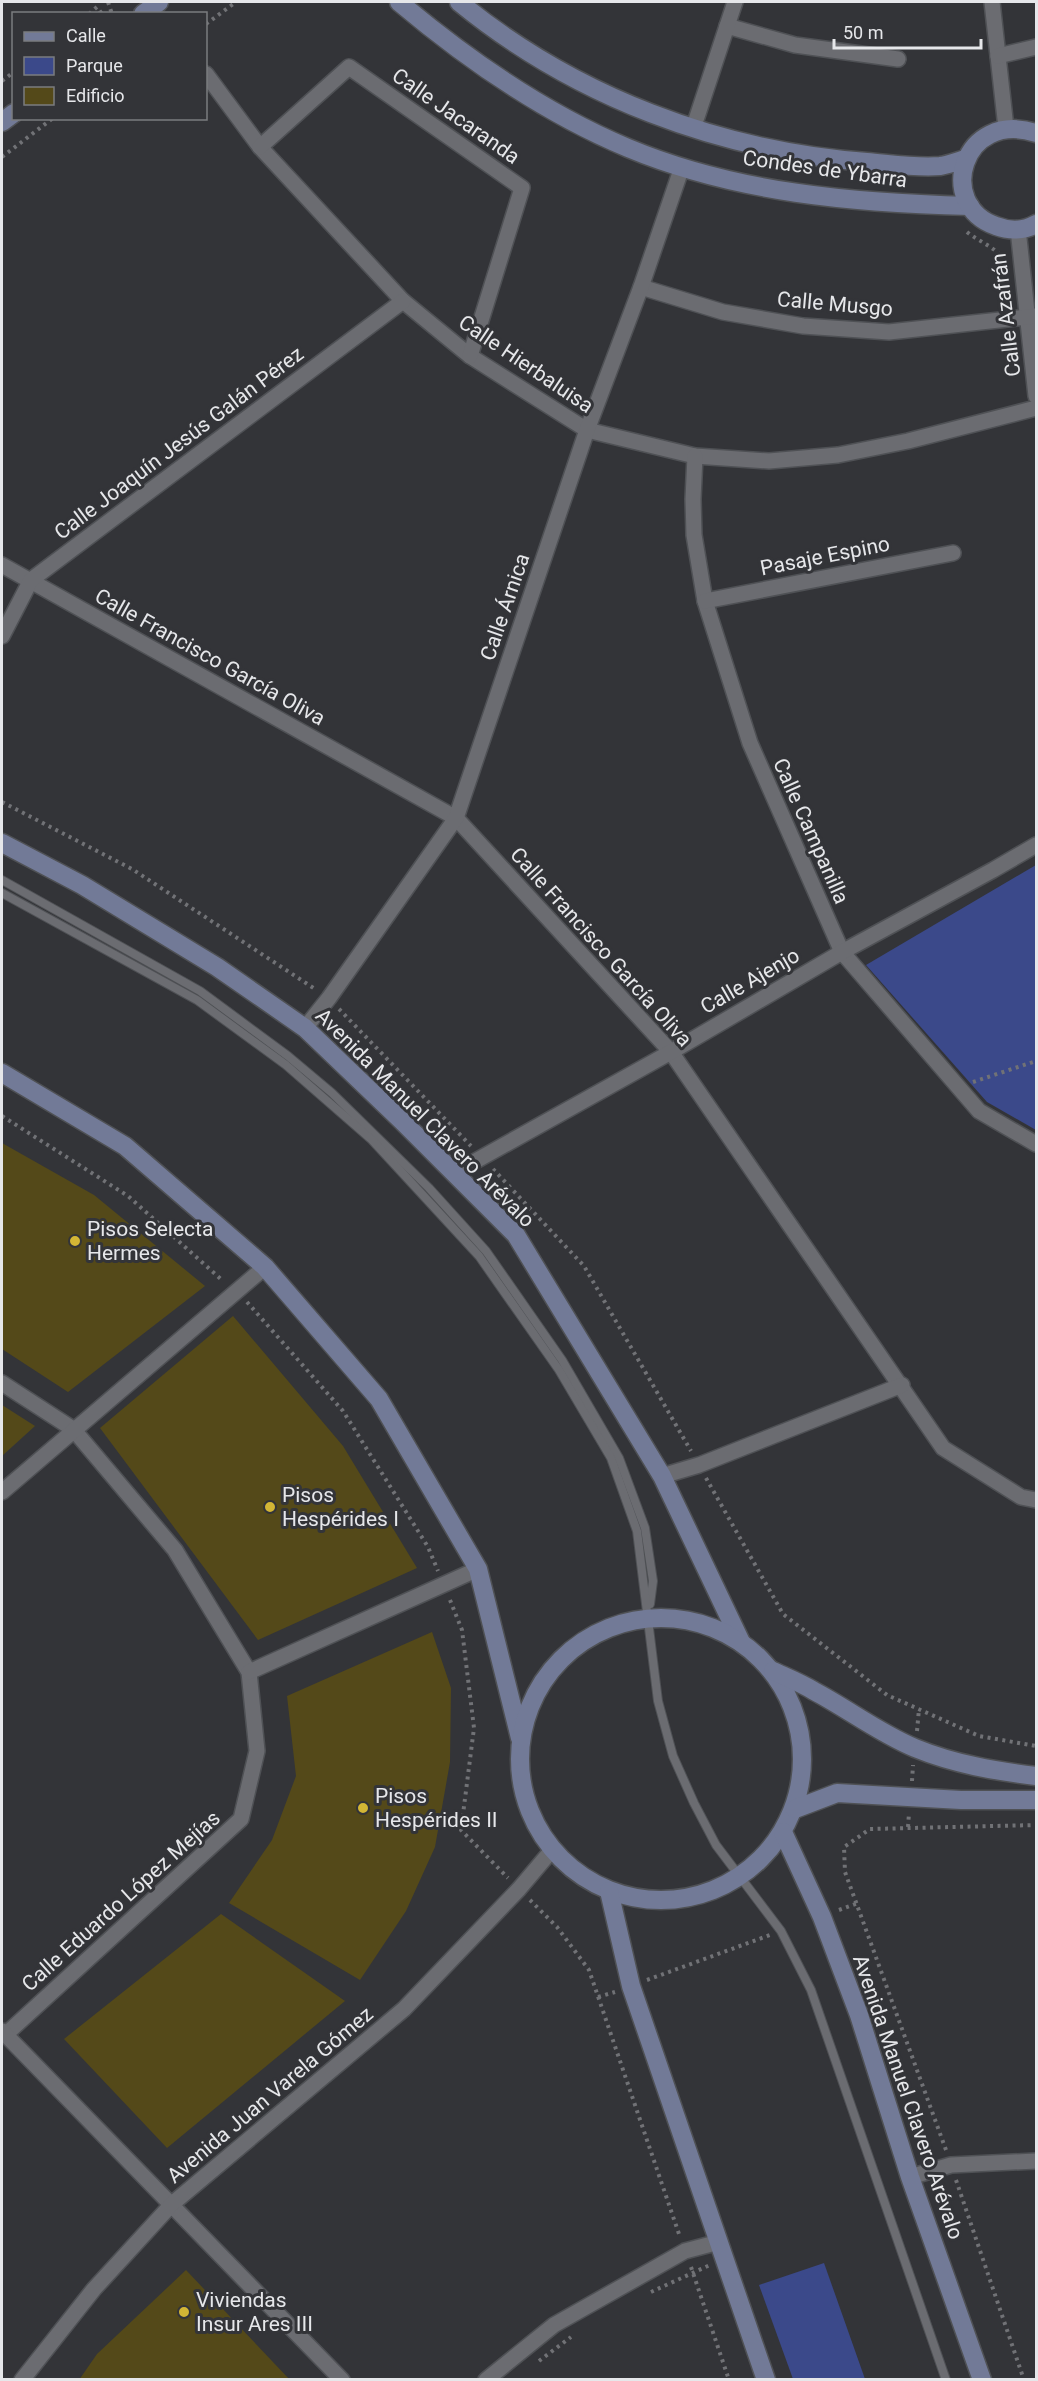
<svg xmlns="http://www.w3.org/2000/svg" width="1038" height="2381" font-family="Roboto,sans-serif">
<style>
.green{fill:#3b498a}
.building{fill:#544919}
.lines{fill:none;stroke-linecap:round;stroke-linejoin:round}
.lane-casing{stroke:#4f5155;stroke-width:10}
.street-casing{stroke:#4f5155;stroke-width:18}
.secondary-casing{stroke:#4f5155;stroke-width:21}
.path{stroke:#717276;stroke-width:4;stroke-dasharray:3 4.5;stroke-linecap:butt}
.lane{stroke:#6b6c71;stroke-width:8}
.street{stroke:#6b6c71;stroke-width:15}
.secondary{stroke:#727a97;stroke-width:18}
.poi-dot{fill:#d3b635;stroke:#333438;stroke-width:2}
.labels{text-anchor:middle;stroke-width:6;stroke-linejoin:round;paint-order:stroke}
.street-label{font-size:21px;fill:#e6e7ea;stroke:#333438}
.poi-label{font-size:21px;fill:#e6e7ea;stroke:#333438;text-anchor:start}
</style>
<rect width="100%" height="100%" fill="#333438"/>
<g class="green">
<path d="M1036,865V1130L987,1102L866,965Z"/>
<path d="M824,2263L865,2379H793L759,2285Z"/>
</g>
<g class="building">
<path d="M2,1143L94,1195L205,1286L68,1392L2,1349Z"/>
<path d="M233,1316L343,1446L417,1568L258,1640L100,1428Z"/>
<path d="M2,1405L35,1426L2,1456Z"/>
<path d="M432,1632L451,1688L450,1762L435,1847L406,1911L360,1980L229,1903L272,1840L296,1776L287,1696Z"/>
<path d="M221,1914L345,2001L167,2148L64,2039Z"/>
<path d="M186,2270L290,2380H79L97,2354Z"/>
</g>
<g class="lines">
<g class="lane-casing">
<g id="lane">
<path d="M2,880L200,991L288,1056L332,1093L429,1188L486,1251L562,1360L619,1458L645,1528L653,1581L650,1604"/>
<path d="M2,893L197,1000L286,1065L372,1140L479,1256L559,1370L611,1458L637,1531L658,1701L673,1756L694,1803L716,1845L781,1931L811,1990L946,2380"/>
</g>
</g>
<g class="street-casing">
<g id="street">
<path d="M992,2L1006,128"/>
<path d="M727,26L795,45L898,59"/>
<path d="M998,56L1036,47"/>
<path d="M206,74L260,147L403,301L470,356L587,430L695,456L769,461L838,455L908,441L1036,408"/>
<path d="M693,129L735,2"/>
<path d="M260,147L349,67L522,188L470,356"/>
<path d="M1018,229L1036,396"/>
<path d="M641,287L723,312L803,326L889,332L1036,316"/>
<path d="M695,456L693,499L694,535L705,601L750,743L842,952L979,1111L1036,1144"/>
<path d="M2,565L456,818L671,1052L943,1448L1021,1497L1036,1500"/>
<path d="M705,601L953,553"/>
<path d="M2,636L31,580L403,301"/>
<path d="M305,1028L329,998L456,818L587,430L641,287L682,167"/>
<path d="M454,1173L671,1052L842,952L993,870L1036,845"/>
<path d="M2,1383L73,1429L175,1550L249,1672L257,1751L241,1819L5,2035"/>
<path d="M662,1476L699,1465L902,1385"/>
<path d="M2,1492L265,1267"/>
<path d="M249,1672L478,1569"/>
<path d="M2,2031L342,2380"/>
<path d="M910,2177L951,2165L1036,2161"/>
<path d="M22,2380L94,2289L172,2204L404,2009L519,1889L552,1850"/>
<path d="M486,2380L554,2325L685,2251L719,2242"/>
</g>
</g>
<g class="secondary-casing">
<g id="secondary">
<path d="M399,2C468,60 544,113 628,148C736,193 854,203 970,206"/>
<path d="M459,2C574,96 719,151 867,162C891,164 916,168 940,166C948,165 958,161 966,159"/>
<path d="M143,14L159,2"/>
<path d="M2,122L14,113"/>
<path d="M1036,133C962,109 935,205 996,226C1009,231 1024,231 1036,224"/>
<path d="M2,843L82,885L217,967L305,1028L403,1122L516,1235L662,1476L741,1642"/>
<path d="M2,1073L125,1146L265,1267L379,1399L478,1569L520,1738"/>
<circle cx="661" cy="1759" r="141"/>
<path d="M773,1671C786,1677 801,1683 814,1691C848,1709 879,1733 915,1748C954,1764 995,1771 1036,1776"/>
<path d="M795,1809L837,1793L961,1800H1036"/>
<path d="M783,1832L822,1917L859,2015L910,2177L982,2380"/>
<path d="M609,1891L631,1986L766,2380"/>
</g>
</g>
<g class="path">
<path d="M108,2L112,14"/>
<path d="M89,14L97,7L102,14"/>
<path d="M206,24L236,2"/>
<path d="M2,81L14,72"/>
<path d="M2,157L53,118"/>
<path d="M967,232C978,241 991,245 1001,256L1005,255"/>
<path d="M2,802L132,869L315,989"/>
<path d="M339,1009L471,1146"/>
<path d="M973,1082L1036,1061"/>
<path d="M2,1116L128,1196L223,1281"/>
<path d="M493,1169L584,1266L691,1451"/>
<path d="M247,1302L343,1411L428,1547L438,1571"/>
<path d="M706,1478L783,1614L887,1695L979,1736L1036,1746"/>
<path d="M450,1600L462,1630L474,1728L461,1830L508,1878"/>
<path d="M917,1731L919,1709"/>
<path d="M912,1781L913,1765"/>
<path d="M908,1827L909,1813"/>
<path d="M530,1900L557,1927L589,1970L680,2237"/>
<path d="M839,1910L858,1903"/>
<path d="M647,1980L770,1935"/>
<path d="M598,1997L615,1992"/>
<path d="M946,2150L845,1872L844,1847L870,1829L1036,1825"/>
<path d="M956,2180L1024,2380"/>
<path d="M691,2267L729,2380"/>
<path d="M651,2292L710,2265"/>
<path d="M539,2361L571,2337"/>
</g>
<use href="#lane" class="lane"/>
<use href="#street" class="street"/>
<use href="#secondary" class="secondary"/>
</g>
<g class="poi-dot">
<circle cx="75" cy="1241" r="6"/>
<circle cx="270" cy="1507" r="6"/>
<circle cx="363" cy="1808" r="6"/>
<circle cx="184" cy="2312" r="6"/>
</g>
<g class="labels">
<g class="street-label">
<text transform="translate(456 116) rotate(35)" y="7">Calle Jacaranda</text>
<text transform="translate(825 169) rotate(8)" y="7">Condes de Ybarra</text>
<text transform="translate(835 304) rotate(5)" y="7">Calle Musgo</text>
<text transform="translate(1006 315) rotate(-97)" y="7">Calle Azafrán</text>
<text transform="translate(526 364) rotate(34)" y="7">Calle Hierbaluisa</text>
<text transform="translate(179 443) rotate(-37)" y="7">Calle Joaquín Jesús Galán Pérez</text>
<text transform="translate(825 556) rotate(-11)" y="7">Pasaje Espino</text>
<text transform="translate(505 607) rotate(-71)" y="7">Calle Árnica</text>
<text transform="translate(210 657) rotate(29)" y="7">Calle Francisco García Oliva</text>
<text transform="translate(811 831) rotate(66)" y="7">Calle Campanilla</text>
<text transform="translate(601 947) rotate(48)" y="7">Calle Francisco García Oliva</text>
<text transform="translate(750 981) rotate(-30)" y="7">Calle Ajenjo</text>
<text transform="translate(425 1118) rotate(45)" y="7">Avenida Manuel Clavero Arévalo</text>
<text transform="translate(121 1901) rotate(-42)" y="7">Calle Eduardo López Mejías</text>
<text transform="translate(270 2095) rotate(-40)" y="7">Avenida Juan Varela Gómez</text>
<text transform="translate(908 2097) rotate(71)" y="7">Avenida Manuel Clavero Arévalo</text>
</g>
<g class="poi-label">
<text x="87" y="1236">Pisos Selecta<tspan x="87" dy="24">Hermes</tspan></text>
<text x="282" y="1502">Pisos<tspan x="282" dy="24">Hespérides I</tspan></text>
<text x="375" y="1803">Pisos<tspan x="375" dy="24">Hespérides II</tspan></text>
<text x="196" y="2307">Viviendas<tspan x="196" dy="24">Insur Ares III</tspan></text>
</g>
</g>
<rect width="1038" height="2381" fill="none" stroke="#e6e7ea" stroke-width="6"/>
<rect x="12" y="12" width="195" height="108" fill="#333438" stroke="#7b7c7f" stroke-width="1.5"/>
<rect x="24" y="32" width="30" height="9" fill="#727a97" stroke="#7b7c7f" stroke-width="1.5"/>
<text x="66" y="42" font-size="18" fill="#e6e7ea">Calle</text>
<rect x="24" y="57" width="30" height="18" fill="#3b498a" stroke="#7b7c7f" stroke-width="1.5"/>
<text x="66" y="72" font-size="18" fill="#e6e7ea">Parque</text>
<rect x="24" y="87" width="30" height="18" fill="#544919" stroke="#7b7c7f" stroke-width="1.5"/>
<text x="66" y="102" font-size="18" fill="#e6e7ea">Edificio</text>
<path d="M834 39v9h147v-9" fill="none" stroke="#e6e7ea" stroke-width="3"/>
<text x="843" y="39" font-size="18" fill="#e6e7ea" stroke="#333438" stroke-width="4.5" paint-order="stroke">50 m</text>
</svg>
